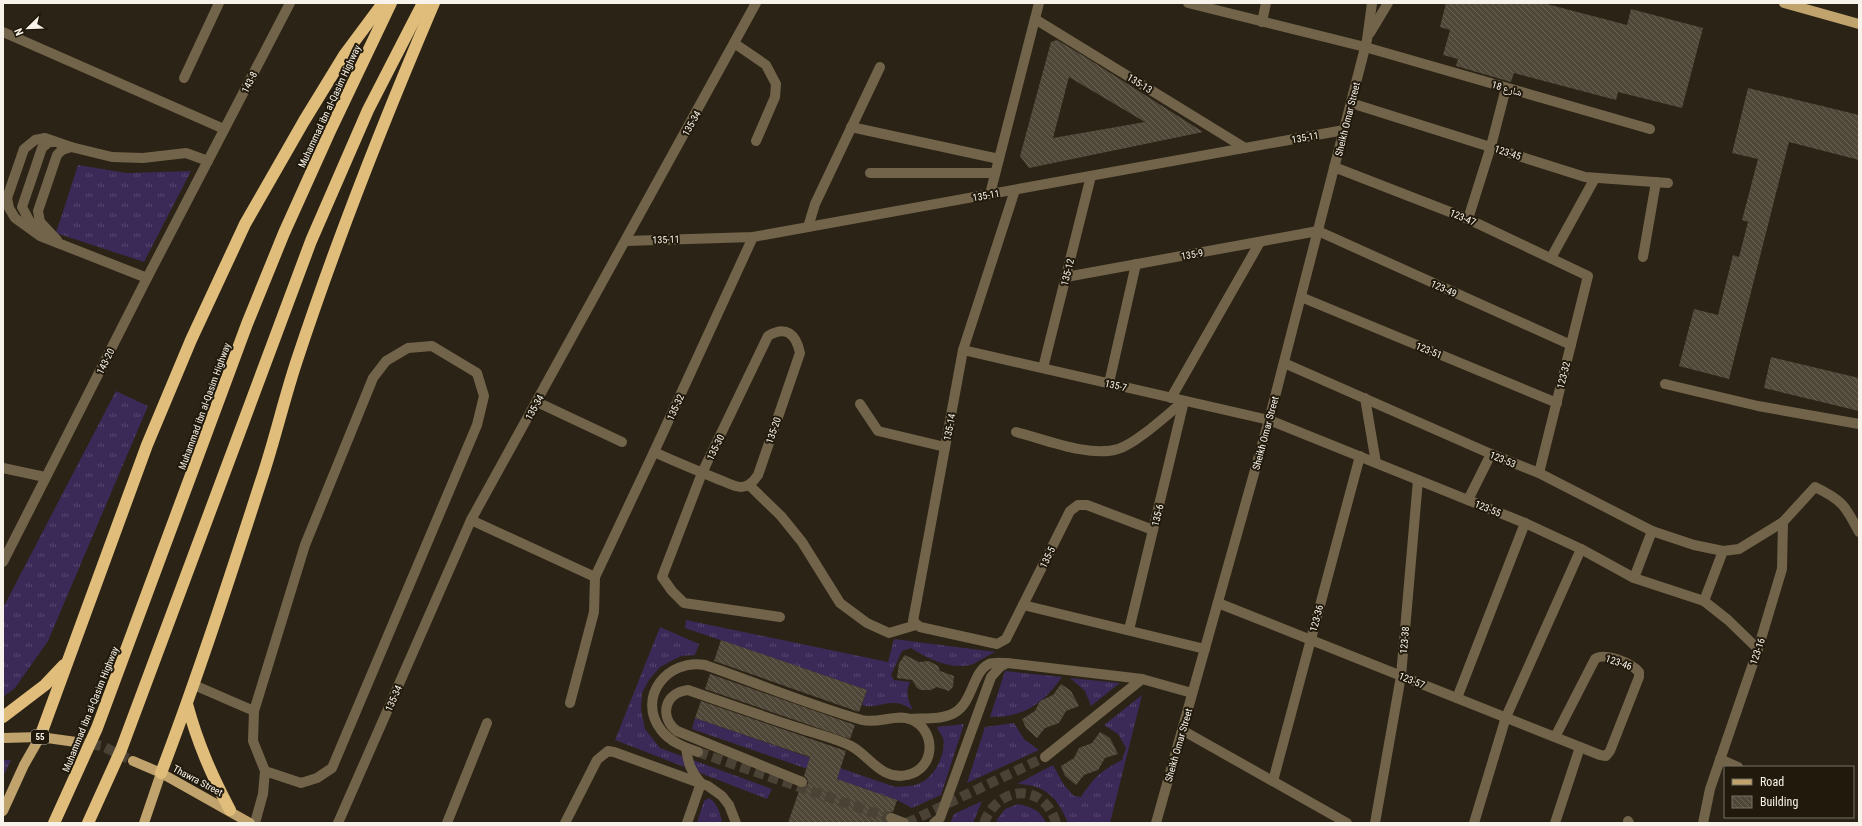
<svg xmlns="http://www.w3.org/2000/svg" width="1862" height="826" font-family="'Roboto Condensed','Noto Naskh Arabic',sans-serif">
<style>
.grass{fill:url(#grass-tufts)}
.building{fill:url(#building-back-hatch);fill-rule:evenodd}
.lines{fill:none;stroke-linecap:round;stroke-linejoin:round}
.minor-tunnel{stroke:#4a4235;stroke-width:10;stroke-dasharray:10 5;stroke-linecap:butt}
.major-tunnel{stroke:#4a4235;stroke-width:10;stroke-dasharray:10 5;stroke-linecap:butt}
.minor{stroke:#72644a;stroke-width:10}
.major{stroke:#c1a36d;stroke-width:10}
.highway{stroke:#e0bd7b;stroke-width:12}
.highway-bridge{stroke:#e0bd7b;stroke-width:12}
.labels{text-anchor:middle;stroke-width:4;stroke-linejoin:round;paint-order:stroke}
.shield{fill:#211a0c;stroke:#b8b2a7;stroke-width:1}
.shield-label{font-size:9px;font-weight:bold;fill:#f8f3ea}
.street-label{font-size:10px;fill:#f8f3ea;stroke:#211a0c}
</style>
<defs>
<pattern id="grass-tufts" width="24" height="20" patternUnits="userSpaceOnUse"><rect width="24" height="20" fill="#3b2957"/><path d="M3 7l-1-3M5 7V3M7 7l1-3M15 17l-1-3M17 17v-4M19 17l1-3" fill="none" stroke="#58486f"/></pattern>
<pattern id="building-back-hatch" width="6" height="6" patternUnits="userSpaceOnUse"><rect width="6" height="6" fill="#4f4738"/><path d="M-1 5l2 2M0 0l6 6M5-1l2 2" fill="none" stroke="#696255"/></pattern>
</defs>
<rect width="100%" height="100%" fill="#2b2315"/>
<g class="grass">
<path d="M78,165L127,173L191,171L144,262L56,233Z"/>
<path d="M116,391L148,406L48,641L15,688L3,697V608Z"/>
<path d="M686,620L888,662L894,639L996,652C988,655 981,660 973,664C954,671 927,659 911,648L902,651L891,675L894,680L910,682C905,693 908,700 913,710C908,707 901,703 896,703C883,702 873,709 862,705L867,690L685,628Z"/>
<path d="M660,627L699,644L695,655L681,656L660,667L649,680L642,693L641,710L645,729L660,748L772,789L767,799L615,740Z"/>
<path d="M1005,671L1062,677C1043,704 1024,717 990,717Z"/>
<path d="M1070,678L1120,683L1091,706L1085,691Z"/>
<path d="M1142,695L1110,823H1068C1057,797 1046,785 1017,784L1053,765L1064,785L1074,796L1081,797C1094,777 1101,771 1122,760L1126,748L1118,734L1104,725Z"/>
<path d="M695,718L895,787C904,786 912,787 920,783C934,778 947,753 943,738C941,734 938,730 937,727L964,724L941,795L912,808L897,800L692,729Z"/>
<path d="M1014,723L1024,739L1039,750L967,783L985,727Z"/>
<path d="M3,760H11L3,777Z"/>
<path d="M709,798C717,802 721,815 722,823H697L704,801Z"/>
<path d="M982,801L973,823H950L954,814Z"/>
<path d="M1018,804C1032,807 1040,810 1046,823H1000L996,821L1005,809Z"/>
</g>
<g class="building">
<path d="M1446,3H1543L1627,25L1631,9L1703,28L1682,108L1618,92L1616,100L1514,73L1511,82L1456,66L1458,59L1443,55L1450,30L1440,27Z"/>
<path d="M1057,40L1087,58L1203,132L1029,168L1020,156L1051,42ZM1069,77L1145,122L1053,138Z"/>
<path d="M1748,88L1859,115V160L1789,142L1729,379L1679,366L1694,309L1718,315L1733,255L1739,257L1748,222L1742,220L1758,159L1732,153Z"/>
<path d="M1771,357L1859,378V411L1764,388Z"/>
<path d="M721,640L867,690L859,712L714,661Z"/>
<path d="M905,655L919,662L929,661L938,666L940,671L954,676L953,687L949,691L937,687L931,690H921L917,688L912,680L897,678L899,663Z"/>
<path d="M710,674L855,725L850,739L705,689Z"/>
<path d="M1061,684L1071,691L1079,706L1066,711L1059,723L1045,728L1037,738L1026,728L1022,719L1035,711L1040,701L1053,695Z"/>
<path d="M701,701L846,751L837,779L897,800L893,812L887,813L885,815V819L887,823H788L800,788L806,787L808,784L807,778L804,776L810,757L695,718Z"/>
<path d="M1100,732L1110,738L1118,754L1105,758L1098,770L1084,775L1076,785L1065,776L1061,766L1074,758L1079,748L1092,743Z"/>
</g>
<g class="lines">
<g class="minor-tunnel">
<path d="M698,752L898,821"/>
<path d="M907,823L1045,757"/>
<path d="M984,823C998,785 1044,782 1056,823"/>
</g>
<path class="major-tunnel" d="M76,742L102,746L133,761"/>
<g class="minor">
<path d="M1188,3L1365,47L1650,129"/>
<path d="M1035,19L1245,148"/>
<path d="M1262,22L1266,3"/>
<path d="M3,32L224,129"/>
<path d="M1370,33L1388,3"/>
<path d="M734,43L766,65L776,84L775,97L756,141"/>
<path d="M184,78L219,3"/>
<path d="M1351,103L1585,177L1668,183"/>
<path d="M851,127L999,159"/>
<path d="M1334,167L1468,219L1588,276L1539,473"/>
<path d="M870,173H995"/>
<path d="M1015,190L963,350L913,621L920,627L997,644L1006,639L1070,511L1078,505H1087L1153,530"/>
<path d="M990,194L1039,3"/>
<path d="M1468,219L1491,146L1506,88"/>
<path d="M808,227L815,204L880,67"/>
<path d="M37,230L29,220L22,207L42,148L49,142H55"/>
<path d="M57,240L40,222L38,211L57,155L62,150L71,147"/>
<path d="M626,241L753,237L1344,130"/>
<path d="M1643,257L1656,182"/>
<path d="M1551,258L1595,178"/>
<path d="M1066,277L1318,231L1571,345"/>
<path d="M147,278L40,236L15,218L9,208L7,198L24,149L35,140L45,138L71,147L112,157L143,158L186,153L208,161"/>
<path d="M1301,297L1557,403"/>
<path d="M963,350L1269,420L1525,523L1581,549L1634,578L1704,601"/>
<path d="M1284,363L1491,454L1539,473L1652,531L1694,545L1723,551"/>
<path d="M1043,368L1091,176"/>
<path d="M1109,383L1136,264"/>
<path d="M1665,384L1758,406L1859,424"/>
<path d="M1171,398L1260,242"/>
<path d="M1365,398L1376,463"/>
<path d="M537,402L622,442"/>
<path d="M860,404L878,431L945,447"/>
<path d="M1016,432C1044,439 1090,458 1118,449C1136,444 1169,413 1184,401"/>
<path d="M654,452C676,462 698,471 720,480C726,482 734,487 741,487C749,487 754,481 758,475L800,353C796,334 786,325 768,336L702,473L662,577L672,591L684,603L780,617"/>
<path d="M3,468L45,477"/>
<path d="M749,485L781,516L802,542L840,603L867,623L889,633L916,625"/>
<path d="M1468,500L1491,454"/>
<path d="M471,520L595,577"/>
<path d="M3,562L147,278L290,3"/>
<path d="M1634,578L1652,531"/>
<path d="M1218,603L1600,755L1606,756L1610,751L1639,677V672C1631,663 1605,652 1595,659L1555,737"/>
<path d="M1023,605L1205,649"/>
<path d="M1129,630L1184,401"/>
<path d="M1758,649L1728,620L1704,601L1723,551L1739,549L1783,522"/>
<path d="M194,685L254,711"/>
<path d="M1457,698L1525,523"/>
<path d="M570,703L594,612L595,577L654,452L753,237"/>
<path d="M909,719C923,718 941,720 954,713C973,703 972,672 989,664C994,662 1002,663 1007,663L1142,679L1192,693"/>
<path d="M1182,730L1347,823"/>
<path d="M686,748C688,763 691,772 701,783L687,823"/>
<path d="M698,752C684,747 670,742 661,730C636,697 668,658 705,665C757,683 809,705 862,720C878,724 895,714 910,719C937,729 936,769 907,775C881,781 869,755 851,746C835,738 816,734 799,728C762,716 725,703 688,690C664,693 659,717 677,731L802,782"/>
<path d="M1045,757L1142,679"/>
<path d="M1720,759L1738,767"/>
<path d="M1273,781L1360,456"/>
<path d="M891,818L904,823"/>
<path d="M1628,821L1629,823"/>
<path d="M255,823L263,794L265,771L253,741L254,711L305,545L373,378L386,361L408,348L432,346L477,373L484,396L477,425L332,768L317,778L301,783L265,771"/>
<path d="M338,823L471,520L756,3"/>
<path d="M447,823L487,723"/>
<path d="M565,823L597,760L608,751L614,752L708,786L722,796L729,805L736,823"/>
<path d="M934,823L940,818L991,677L1000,667L1007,663"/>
<path d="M1156,823L1269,420L1367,40L1372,3"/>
<path d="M1375,823L1401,676L1418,480"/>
<path d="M1474,823L1506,717L1581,549"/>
<path d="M1555,823L1580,747"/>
<path d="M1703,823L1710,789L1758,649L1782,569L1783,522L1815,487C1842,500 1845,505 1859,532"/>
</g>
<g class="major">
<path d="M1784,3L1859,24"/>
<path d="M3,738L40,737L76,742"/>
<path d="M133,761L161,773L250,823"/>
<path d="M3,811L24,765L40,737"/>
<path d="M144,823L161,773"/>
</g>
<g class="highway">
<path d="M187,704C198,744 211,774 230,810"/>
<path d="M3,717L45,685L64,665"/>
<path d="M40,737L147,445L191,340L245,224L304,121L345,54L383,3"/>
<path d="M161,773C198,676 230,577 262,478C275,439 284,399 297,360C337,239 384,120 434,3"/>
</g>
<g class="highway-bridge">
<path d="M54,823L97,728L247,324L284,233L330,131L391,3"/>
<path d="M88,823L121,750L311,241L368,110L423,3"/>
</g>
</g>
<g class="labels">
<rect class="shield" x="31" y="730" width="18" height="14" rx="3"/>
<g class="shield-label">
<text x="40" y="740">55</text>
</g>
<g class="street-label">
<text transform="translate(249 82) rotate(-63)" y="4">143-8</text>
<text transform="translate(1140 83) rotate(32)" y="4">135-13</text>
<text transform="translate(1507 88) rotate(16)" y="4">شارع 18</text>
<text transform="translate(329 106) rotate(-65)" y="4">Muhammad ibn al-Qasim Highway</text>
<text transform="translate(1347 119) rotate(-76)" y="4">Sheikh Omar Street</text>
<text transform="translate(691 123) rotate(-61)" y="4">135-34</text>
<text transform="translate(1305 137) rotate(-10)" y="4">135-11</text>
<text transform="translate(1508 152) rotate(18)" y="4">123-45</text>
<text transform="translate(986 195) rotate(-10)" y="4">135-11</text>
<text transform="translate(1463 217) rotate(23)" y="4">123-47</text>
<text transform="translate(666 239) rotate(-2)" y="4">135-11</text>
<text transform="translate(1192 254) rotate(-10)" y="4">135-9</text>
<text transform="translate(1067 272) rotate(-76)" y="4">135-12</text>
<text transform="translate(1444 288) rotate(24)" y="4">123-49</text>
<text transform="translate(1429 350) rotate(22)" y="4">123-51</text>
<text transform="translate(105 361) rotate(-63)" y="4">143-20</text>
<text transform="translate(1563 375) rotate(-76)" y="4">123-32</text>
<text transform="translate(1116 385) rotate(13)" y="4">135-7</text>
<text transform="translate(204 406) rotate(-70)" y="4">Muhammad ibn al-Qasim Highway</text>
<text transform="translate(534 407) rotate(-61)" y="4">135-34</text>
<text transform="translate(675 407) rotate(-65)" y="4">135-32</text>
<text transform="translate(949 427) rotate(-79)" y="4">135-14</text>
<text transform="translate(773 430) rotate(-71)" y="4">135-20</text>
<text transform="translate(1265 433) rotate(-75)" y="4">Sheikh Omar Street</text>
<text transform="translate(715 447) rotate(-64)" y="4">135-30</text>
<text transform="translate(1503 459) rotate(22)" y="4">123-53</text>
<text transform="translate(1488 508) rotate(22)" y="4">123-55</text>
<text transform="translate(1157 515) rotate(-76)" y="4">135-6</text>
<text transform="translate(1047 557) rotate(-64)" y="4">135-5</text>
<text transform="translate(1316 618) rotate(-75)" y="4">123-36</text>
<text transform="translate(1404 640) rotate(-85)" y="4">123-38</text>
<text transform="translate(1757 651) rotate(-71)" y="4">123-16</text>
<text transform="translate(1619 662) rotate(19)" y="4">123-46</text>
<text transform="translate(1412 680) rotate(22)" y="4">123-57</text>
<text transform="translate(393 698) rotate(-66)" y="4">135-34</text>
<text transform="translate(90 709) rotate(-68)" y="4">Muhammad ibn al-Qasim Highway</text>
<text transform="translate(1178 745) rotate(-74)" y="4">Sheikh Omar Street</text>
<text transform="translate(198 780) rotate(28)" y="4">Thawra Street</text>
</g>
</g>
<rect width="1862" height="826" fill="none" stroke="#f8f3ea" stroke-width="8"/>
<rect x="1724" y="766" width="130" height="52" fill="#211a0c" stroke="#777165"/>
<rect x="1732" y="779" width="20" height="6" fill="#c1a36d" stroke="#777165"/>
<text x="1760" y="786" font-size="12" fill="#f8f3ea">Road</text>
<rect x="1732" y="796" width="20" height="12" fill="url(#building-back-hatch)" stroke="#777165"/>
<text x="1760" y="806" font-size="12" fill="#f8f3ea">Building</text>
<g transform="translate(28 28) rotate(247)" stroke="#211a0c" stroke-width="3" paint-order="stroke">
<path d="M0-3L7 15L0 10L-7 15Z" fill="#f8f3ea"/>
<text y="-6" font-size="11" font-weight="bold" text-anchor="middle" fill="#f8f3ea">N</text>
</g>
</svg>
